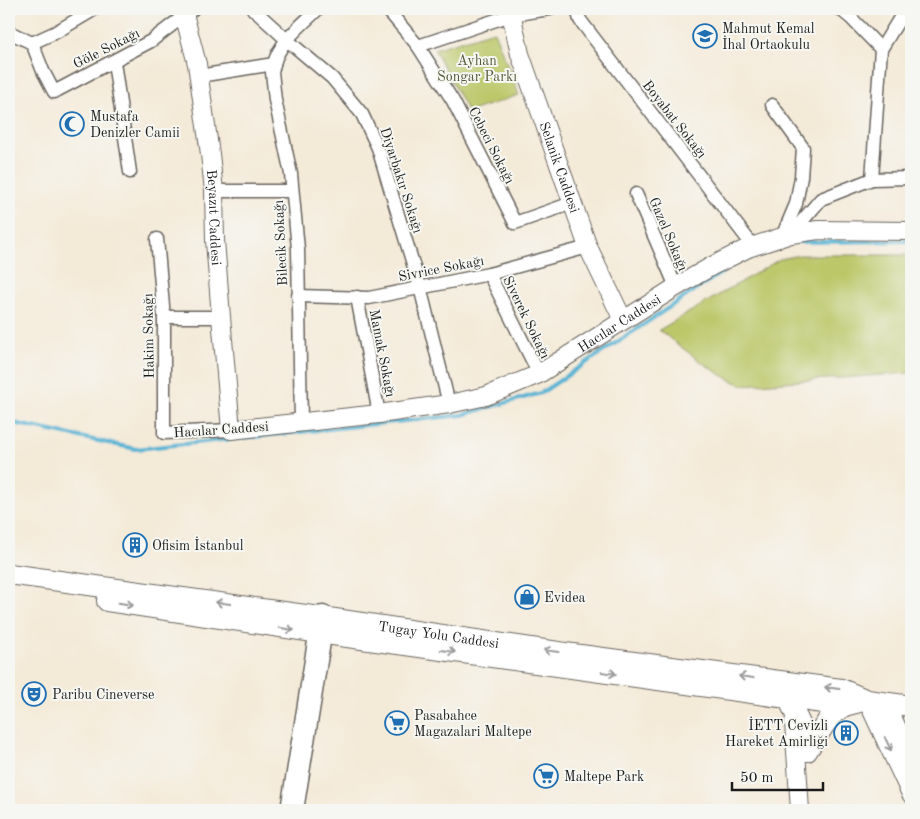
<svg xmlns="http://www.w3.org/2000/svg" width="920" height="819" font-family="'Old Standard TT',serif">
<style>
.green{fill:#bbc769;stroke:#6c7242}
.lines{fill:none;stroke-linecap:round;stroke-linejoin:round}
.stream{stroke:#55b3d4;stroke-width:4}
.street-casing{stroke:#68645e;stroke-width:15}
.secondary-casing{stroke:#68645e;stroke-width:20}
.primary-casing{stroke:#68645e;stroke-width:22}
.highway-casing{stroke:#68645e;stroke-width:25}
.street{stroke:#fff;stroke-width:12}
.secondary{stroke:#fff;stroke-width:18}
.primary{stroke:#fff;stroke-width:20}
.highway{stroke:#fff;stroke-width:22}
.oneway{stroke:#999}
.labels{text-anchor:middle;stroke-width:4;stroke-linejoin:round;paint-order:stroke}
.poi-label{font-size:14px;fill:#1c1c1c;stroke:#f6f6f2;text-anchor:start}
.street-label{font-size:14px;fill:#1c1c1c;stroke:#f6f6f2}
.park-label{font-size:14px;fill:#545837;stroke:#f6f6f2}
</style>
<rect width="100%" height="100%" fill="#f6f6f2"/>
<filter id="ink" filterUnits="userSpaceOnUse"><feTurbulence type="fractalNoise" baseFrequency=".02" numOctaves="2"/><feDisplacementMap in="SourceGraphic" scale="10" xChannelSelector="R" yChannelSelector="G"/><feConvolveMatrix kernelMatrix="1 2 1 2 8 2 1 2 1" color-interpolation-filters="sRGB"/></filter>
<filter id="wash" filterUnits="userSpaceOnUse"><feTurbulence type="fractalNoise" baseFrequency=".0096" numOctaves="4" result="noise"/><feDisplacementMap in="SourceGraphic" scale="20" xChannelSelector="R" yChannelSelector="G"/><feGaussianBlur stdDeviation="1.12" result="paint"/><feColorMatrix in="noise" values="0 0 0 0 0 0 0 0 0 0 0 0 0 0 0 0 0 1.4 0 .05"/><feComposite in="paint" operator="in"/></filter>
<g filter="url(#wash)">
<rect width="100%" height="100%" fill="#f4ead8"/>
<g class="green">
<path d="M494,31L519,95L468,112L434,49Z"/>
<path d="M800,255H911V373L743,385C719,378 680,346 659,330L780,259Z"/>
</g>
<g class="lines">
<path class="stream" d="M9,422L136,449L462,415L541,393L737,262L793,242L911,241"/>
</g>
</g>
<g filter="url(#ink)">
<g class="lines">
<g class="street-casing">
<g id="street">
<path d="M253,9L287,40L332,78L362,114L378,148L396,208L420,287L449,404"/>
<path d="M387,9L418,46L453,101L515,223L572,203"/>
<path d="M577,9L580,20L753,246"/>
<path d="M840,9L851,18L881,49"/>
<path d="M9,32L32,43L43,71L54,92L151,41L193,9"/>
<path d="M32,43L56,32L95,9"/>
<path d="M418,46L511,15L549,9"/>
<path d="M114,62L130,172"/>
<path d="M274,64L272,72L275,100L291,174L298,249L301,423"/>
<path d="M199,76L274,64C279,42 303,24 318,9"/>
<path d="M772,105L803,148L801,177L796,204L782,237"/>
<path d="M872,179L911,178"/>
<path d="M214,191H292"/>
<path d="M636,194L676,287"/>
<path d="M791,234L821,199L872,179L881,49L903,13L911,9"/>
<path d="M157,239L164,317V433L231,430"/>
<path d="M489,274L539,374"/>
<path d="M298,296L369,298L489,274L588,247"/>
<path d="M357,297L379,414"/>
<path d="M164,317H221"/>
</g>
</g>
<g class="secondary-casing">
<g id="secondary">
<path id="s1" d="M181,9L184,14L197,64L210,154L214,191L215,240L221,317L231,430L379,414L449,404L486,396L539,374L676,287L712,266L748,248L791,234L818,230L911,231"/>
<path id="s2" d="M510,9L520,54L588,247L623,320"/>
<path d="M867,700L911,794"/>
<path d="M885,702L911,758"/>
<path d="M794,722L800,810"/>
</g>
</g>
<g class="primary-casing">
<g id="primary">
<path id="s3" d="M9,574L335,619L565,653L841,689L867,700L911,706"/>
<path d="M107,601L333,635L844,706L867,700"/>
<path d="M793,688L788,698L801,726L807,751"/>
<path d="M807,751L830,717L844,706"/>
</g>
</g>
<g class="highway-casing">
<path id="highway" d="M292,810L323,617"/>
</g>
<use href="#street" class="street"/>
<use href="#secondary" class="secondary"/>
<use href="#primary" class="primary"/>
<use href="#highway" class="highway"/>
</g>
<defs><path id="oneway-shaft" d="M-6 0H5M1.5-3L5.5 0L1.5 3" fill="none" stroke-width="1.6" stroke-linecap="round" stroke-linejoin="round" transform="scale(1.25)"/></defs>
<g class="oneway">
<use href="#oneway-shaft" transform="translate(223 603) rotate(-172)"/>
<use href="#oneway-shaft" transform="translate(126 604) rotate(9)"/>
<use href="#oneway-shaft" transform="translate(287 629) rotate(9)"/>
<use href="#oneway-shaft" transform="translate(448 651) rotate(8)"/>
<use href="#oneway-shaft" transform="translate(551 651) rotate(-172)"/>
<use href="#oneway-shaft" transform="translate(609 673) rotate(8)"/>
<use href="#oneway-shaft" transform="translate(746 677) rotate(-172)"/>
<use href="#oneway-shaft" transform="translate(832 688) rotate(-173)"/>
<use href="#oneway-shaft" transform="translate(888 744) rotate(65)"/>
</g>
</g>
<defs>
<g id="school-ring" transform="scale(1.25)"><circle r="9.5" fill="#f6f6f2" stroke="#1f6fb2" stroke-width="1.5"/><path d="M0-5L7-2L0 1L-7-2ZM-4 1L0 2.5L4 1V4Q0 6-4 4Z" fill="#1f6fb2"/></g>
<g id="mosque-ring" transform="scale(1.25)"><circle r="9.5" fill="#f6f6f2" stroke="#1f6fb2" stroke-width="1.5"/><path d="M3.5-4.9A6 6 0 1 0 3.5 4.9A5 5 0 1 1 3.5-4.9Z" fill="#1f6fb2"/></g>
<g id="building-ring" transform="scale(1.25)"><circle r="9.5" fill="#f6f6f2" stroke="#1f6fb2" stroke-width="1.5"/><path d="M-4-6H4V6H1V3H-1V6H-4ZM-2.5-4.3h1.7v1.8h-1.7ZM.8-4.3h1.7v1.8H.8ZM-2.5-1h1.7V.8h-1.7ZM.8-1h1.7V.8H.8Z" fill="#1f6fb2"/></g>
<g id="shop-ring" transform="scale(1.25)"><circle r="9.5" fill="#f6f6f2" stroke="#1f6fb2" stroke-width="1.5"/><path d="M-5-2.5h2.3a2.7 3.5 0 0 1 5.4 0H5L5.5 6h-11ZM-1.5-2.5h3a1.5 2.3 0 0 0-3 0Z" fill="#1f6fb2"/></g>
<g id="theatre-ring" transform="scale(1.25)"><circle r="9.5" fill="#f6f6f2" stroke="#1f6fb2" stroke-width="1.5"/><path d="M-5-5.5Q0-4 5-5.5V0Q5 5 0 6Q-5 5-5 0ZM-3.3-2.5H-1v1.5H-3.3ZM1-2.5H3.3v1.5H1ZM-2.8 1Q0 5.5 2.8 1Z" fill="#1f6fb2"/></g>
<g id="supermarket-ring" transform="scale(1.25)"><circle r="9.5" fill="#f6f6f2" stroke="#1f6fb2" stroke-width="1.5"/><path d="M-6-5.5h2.5l.6 2H6L4.5 2H-2.5L-4.4-4H-6ZM-1.5 3.2a1.3 1.3 0 1 0 .1 0ZM3 3.2a1.3 1.3 0 1 0 .1 0Z" fill="#1f6fb2"/></g>
</defs>
<g fill-rule="evenodd">
<use href="#school-ring" x="705" y="36"/>
<use href="#mosque-ring" x="72" y="124"/>
<use href="#building-ring" x="135" y="545"/>
<use href="#shop-ring" x="527" y="597"/>
<use href="#theatre-ring" x="34" y="694"/>
<use href="#supermarket-ring" x="397" y="723"/>
<use href="#building-ring" x="846" y="733"/>
<use href="#supermarket-ring" x="546" y="776"/>
</g>
<g class="labels">
<g class="poi-label">
<text x="722" y="33">Mahmut Kemal<tspan x="722" dy="16">İhal Ortaokulu</tspan></text>
<text x="90" y="121">Mustafa<tspan x="90" dy="16">Denizler Camii</tspan></text>
<text x="152" y="550">Ofisim İstanbul</text>
<text x="544" y="602">Evidea</text>
<text x="52" y="699">Paribu Cineverse</text>
<text x="414" y="720">Pasabahce<tspan x="414" dy="16">Magazalari Maltepe</tspan></text>
<text x="828" y="730" text-anchor="end">İETT Cevizli<tspan x="828" dy="16">Hareket Amirliği</tspan></text>
<text x="564" y="781">Maltepe Park</text>
</g>
<g class="street-label">
<text transform="translate(106 48) rotate(-27)" y="5">Göle Sokağı</text>
<text transform="translate(675 119) rotate(52)" y="5">Boyabat Sokağı</text>
<text transform="translate(492 145) rotate(63)" y="5">Cebeci Sokağı</text>
<text dy="5" stroke="none"><textPath href="#s2" startOffset="166">Selanik Caddesi</textPath></text>
<text transform="translate(402 180) rotate(72)" y="5">Diyarbakır Sokağı</text>
<text dy="5" stroke="none"><textPath href="#s1" startOffset="212">Beyazıt Caddesi</textPath></text>
<text transform="translate(669 234) rotate(67)" y="5">Gazel Sokağı</text>
<text transform="translate(280 243) rotate(-93)" y="5">Bilecik Sokağı</text>
<text transform="translate(441 268) rotate(-11)" y="5">Sivrice Sokağı</text>
<text transform="translate(527 317) rotate(64)" y="5">Siverek Sokağı</text>
<text dy="5" stroke="none"><textPath href="#s1" startOffset="835">Hacılar Caddesi</textPath></text>
<text transform="translate(148 336) rotate(-91)" y="5">Hakim Sokağı</text>
<text transform="translate(383 353) rotate(79)" y="5">Mamak Sokağı</text>
<text transform="translate(221 429) rotate(-4)" y="5">Hacılar Caddesi</text>
<text dy="5" stroke="none"><textPath href="#s3" startOffset="434">Tugay Yolu Caddesi</textPath></text>
</g>
<g class="park-label">
<text x="477" y="65">Ayhan<tspan x="477" dy="16">Songar Parkı</tspan></text>
</g>
</g>
<rect width="920" height="819" fill="none" stroke="#f6f6f2" stroke-width="30"/>
<path d="M732 782v8h91v-8" fill="none" stroke="#1c1c1c" stroke-width="2.5"/>
<text x="740" y="782" font-size="15" fill="#1c1c1c" stroke="#f6f6f2" stroke-width="4" paint-order="stroke">50 m</text>
</svg>
